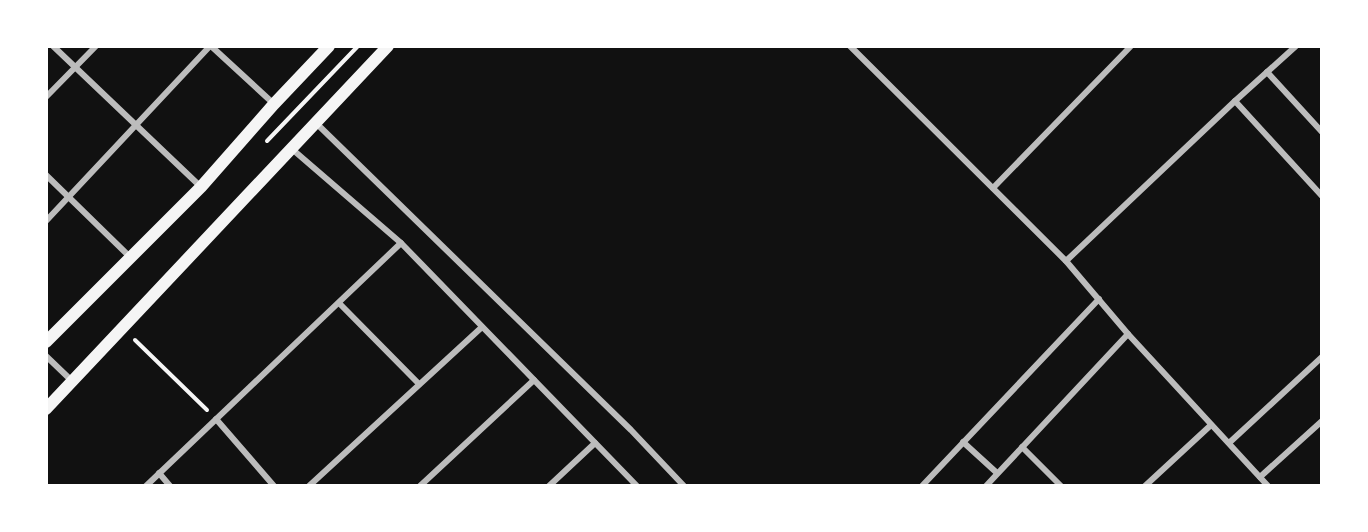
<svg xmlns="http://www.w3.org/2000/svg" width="1368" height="532" font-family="Raleway,sans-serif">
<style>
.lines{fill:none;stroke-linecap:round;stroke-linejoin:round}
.path{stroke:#f5f5f5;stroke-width:4}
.minor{stroke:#bcbcbc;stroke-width:6}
.secondary{stroke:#f5f5f5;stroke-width:12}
</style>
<rect width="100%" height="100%" fill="#111"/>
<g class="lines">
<g class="path">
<path d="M267,141L358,46"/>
<path d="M135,340L207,410"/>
</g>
<g class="minor">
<path d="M53,46L201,187"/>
<path d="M211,46L274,104"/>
<path d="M850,46L1066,261L1128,334L1268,486"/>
<path d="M1267,72L1322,132"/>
<path d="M46,97L96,46"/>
<path d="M1235,101L1322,196"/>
<path d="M316,123L631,430L684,486"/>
<path d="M292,149L401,243L637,486"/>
<path d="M46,175L131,258"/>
<path d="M993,188L1131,46"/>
<path d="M46,221L210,46"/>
<path d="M1066,261L1235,101L1296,46"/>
<path d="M339,303L419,384"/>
<path d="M46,356L72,381"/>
<path d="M216,419L274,486"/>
<path d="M963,442L997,473"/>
<path d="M1229,443L1322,357"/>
<path d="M1022,447L1061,486"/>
<path d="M159,473L170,486"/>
<path d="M1260,477L1322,421"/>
<path d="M146,486L401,243"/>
<path d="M309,486L482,327"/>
<path d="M420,486L534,380"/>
<path d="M549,486L595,443"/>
<path d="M922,486L1099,299"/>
<path d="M986,486L1128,334"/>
<path d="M1145,486L1211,425"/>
</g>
<g class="secondary">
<path d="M46,342L201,187L274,104L329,46"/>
<path d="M46,409L388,46"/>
</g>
</g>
<rect width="1368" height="532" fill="none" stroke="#ffffff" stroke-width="96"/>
</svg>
